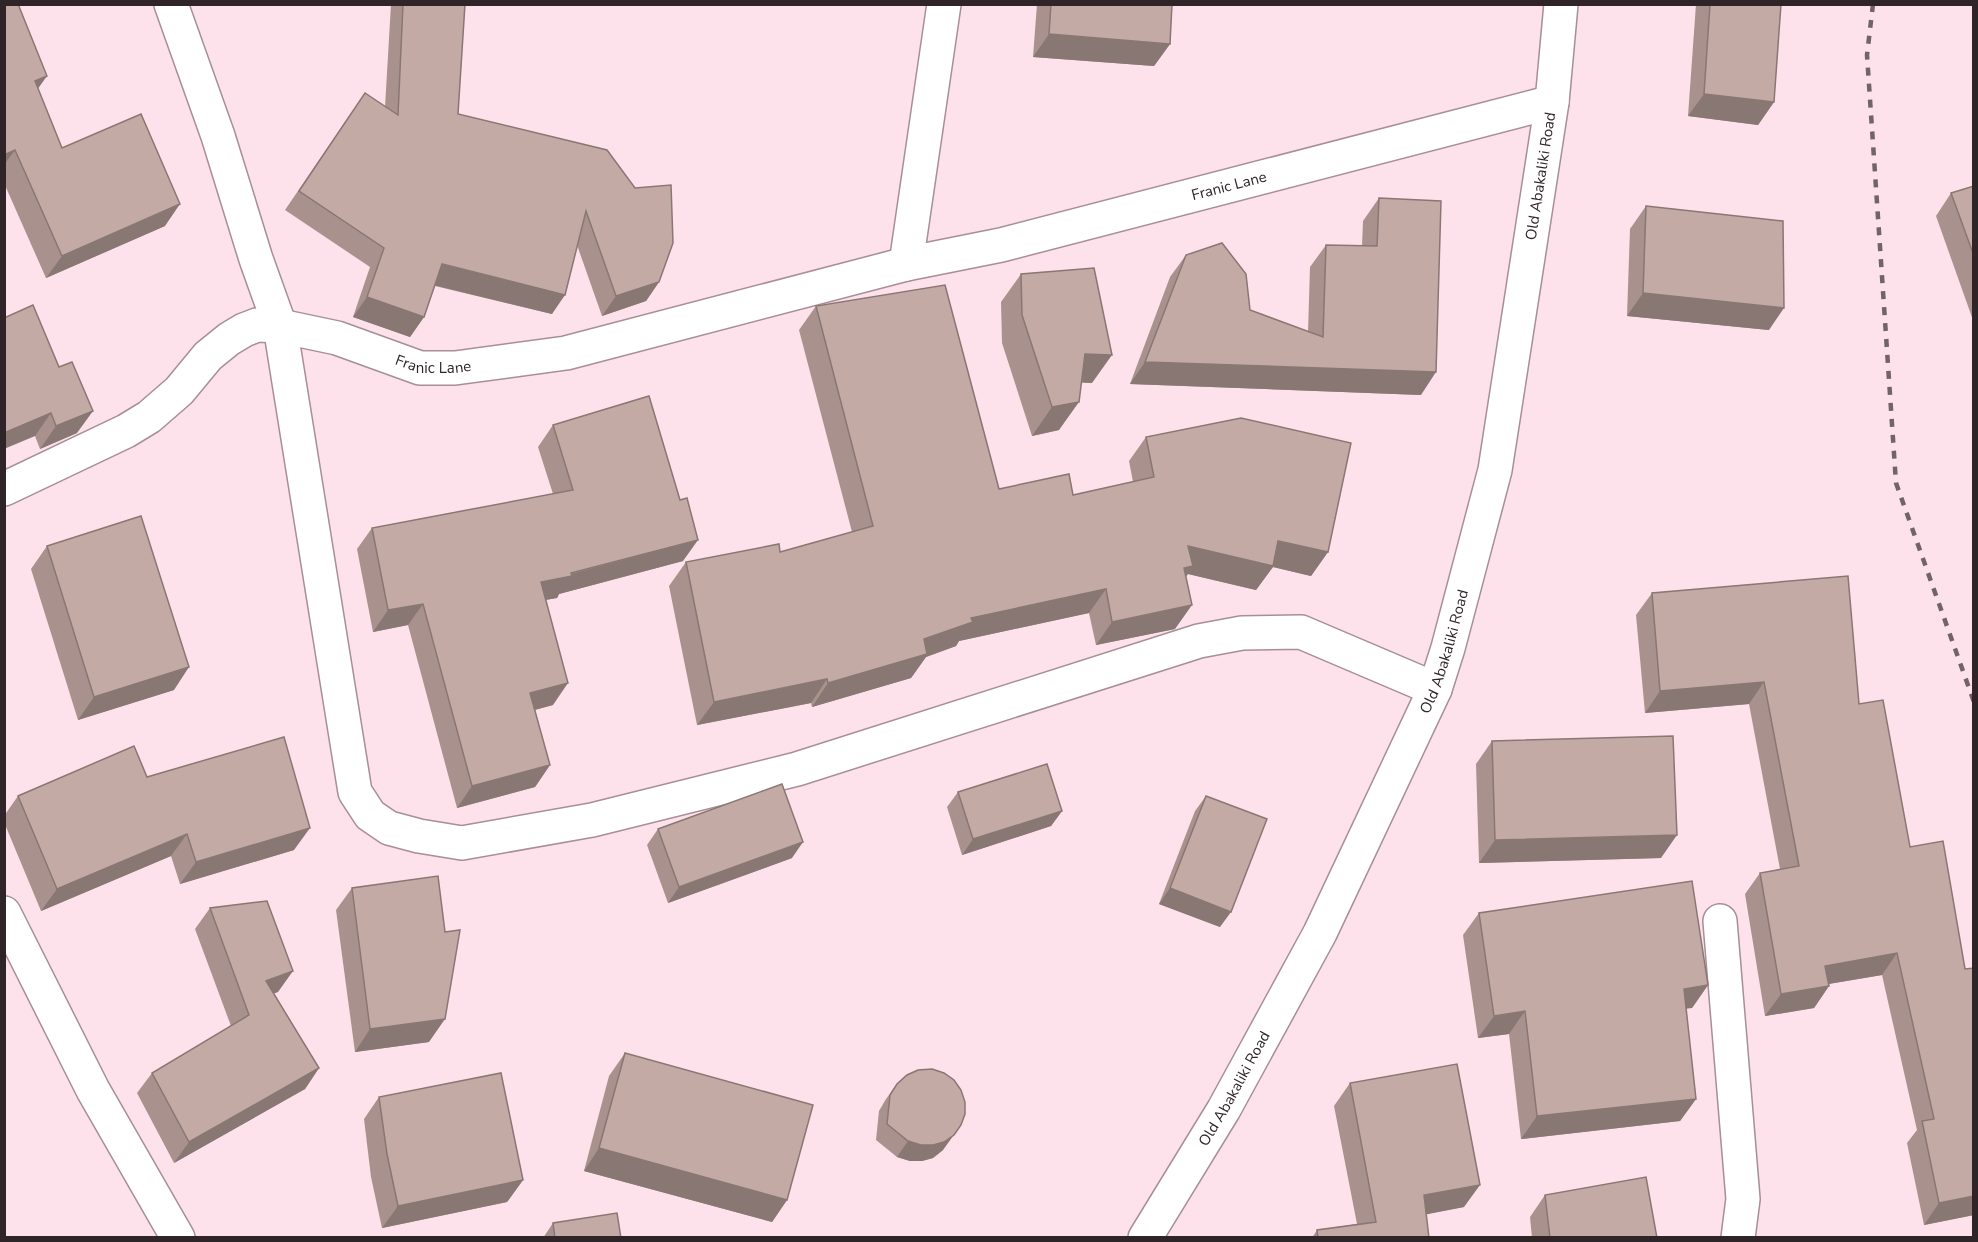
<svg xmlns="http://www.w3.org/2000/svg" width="1978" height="1242" font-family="'Nunito Sans',sans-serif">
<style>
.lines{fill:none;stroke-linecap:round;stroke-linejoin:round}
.street-casing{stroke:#a78e97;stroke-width:36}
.secondary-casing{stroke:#a78e97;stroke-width:36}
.street{stroke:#fff;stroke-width:33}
.secondary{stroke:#fff;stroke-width:33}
.rail{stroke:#726368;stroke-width:4.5;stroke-dasharray:8 8;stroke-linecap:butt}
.wall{fill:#a9928e}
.shaded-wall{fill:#897774}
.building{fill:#c4aaa5;stroke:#897774;stroke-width:1.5}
.labels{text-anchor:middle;stroke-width:5;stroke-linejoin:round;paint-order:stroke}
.street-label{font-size:15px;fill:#2f2528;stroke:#fcf6f8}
</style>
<rect width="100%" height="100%" fill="#fde2eb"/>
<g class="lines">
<g class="street-casing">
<g id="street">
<path d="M171,4L218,136L256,259L280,326L355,792L370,815L389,828L419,836L462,843L592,820L797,769L1199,641L1242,633L1301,632L1435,689"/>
<path d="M906,264L944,4"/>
<path id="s1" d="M4,489L126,431L149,417L179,391L208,356L229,339L244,330L257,325L280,326L337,338L420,368H455L566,353L906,264L1001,245L1552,102"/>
<path d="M4,913L93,1090L178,1238"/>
<path d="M1720,921L1743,1199L1738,1238"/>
</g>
</g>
<g class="secondary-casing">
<g id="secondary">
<path id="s2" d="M1145,1238L1224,1109L1320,933L1435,689L1448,648L1495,470L1552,102L1561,4"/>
</g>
</g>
<use href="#street" class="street"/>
<use href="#secondary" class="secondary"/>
<path class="rail" d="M1873,4L1867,55L1896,483L1974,702"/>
</g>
<g class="wall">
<path d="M4,4L62,148L165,226L46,278L4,183Z"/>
<path d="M391,4H465L458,114L607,150L659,282L646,301L602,316L577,245L552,314L435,286L424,317L410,337L353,317L370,267L285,210L351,113L385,107Z"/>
<path d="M1037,4H1172L1170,44L1154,66L1033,57Z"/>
<path d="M1696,4H1781L1774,102L1758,125L1688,116Z"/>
<path d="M1974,186V323L1936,216L1951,193Z"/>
<path d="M1379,198L1421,395L1130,384L1170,277L1186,255L1250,310L1308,332L1310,267L1326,245L1362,246L1363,221Z"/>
<path d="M1646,206L1769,330L1627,316L1630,229Z"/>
<path d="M1021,274L1092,383L1081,382L1059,430L1032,436L1002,343L1001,302Z"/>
<path d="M816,306L999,489L1073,495L1133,482L1129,461L1146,437L1328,552L1311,576L1273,567L1256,590L1188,574L1186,576L1175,629L1096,645L1089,613L959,641L956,646L926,657L911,678L812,707L811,703L697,725L669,586L686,562L780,552L852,532L799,330Z"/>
<path d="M4,318L77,433L40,449L35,436Z"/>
<path d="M553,425L683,561L559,594L557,598L546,600L553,705L535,710L550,765L535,787L457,808L408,625L373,632L357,549L372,528L553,494L538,447Z"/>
<path d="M47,546L174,690L78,720L31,569Z"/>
<path d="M1652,593L1859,704L1910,847L1965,969L1974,968V1215L1924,1225L1907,1143L1917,1130L1882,975L1829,984V986L1814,1008L1765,1016L1745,894L1760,873L1780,869L1749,704L1645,713L1636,615Z"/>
<path d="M1492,741L1661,858L1479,863L1476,764Z"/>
<path d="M147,777L294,850L180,884L171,856L41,911L4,822V816L18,796Z"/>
<path d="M958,792L1062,811L1051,826L962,855L947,807Z"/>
<path d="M1206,796L1220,927L1159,904L1195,811Z"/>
<path d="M658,829L792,858L668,903L647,845Z"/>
<path d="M352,888L429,1042L355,1052L336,910Z"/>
<path d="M210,908L278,992L274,993L319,1068L305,1089L174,1163L137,1093L152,1073L231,1026L195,929Z"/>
<path d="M1479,913L1708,985L1692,1008H1686L1696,1099L1680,1121L1521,1139L1509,1034L1478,1038L1463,935Z"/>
<path d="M625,1053L787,1200L772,1222L584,1171L609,1076Z"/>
<path d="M1350,1083L1464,1207L1426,1214L1429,1238H1312L1317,1230L1357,1224L1334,1106Z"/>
<path d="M897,1084L943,1150L933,1158L922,1161H910L897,1157L876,1140L879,1111L886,1099Z"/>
<path d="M379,1097L523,1180L507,1202L382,1228L371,1177L364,1119Z"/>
<path d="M1545,1195L1657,1238H1532L1530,1217Z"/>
<path d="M553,1223L621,1238H543Z"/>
</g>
<g class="shaded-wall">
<path d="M1049,34L1170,44L1154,66L1033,57Z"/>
<path d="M47,76L32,97L35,81Z"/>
<path d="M1704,94L1774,102L1758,125L1688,116Z"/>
<path d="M15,150L4,165V155Z"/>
<path d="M180,204L165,226L46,278L62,256Z"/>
<path d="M442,264L565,295L552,314L429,284Z"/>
<path d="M659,282L646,301L602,316L616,296Z"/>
<path d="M1643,293L1784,308L1769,330L1627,316Z"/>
<path d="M367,297L424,317L410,337L353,317Z"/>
<path d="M1085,354L1112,355L1092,383L1065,382Z"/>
<path d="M1145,362L1436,372L1421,395L1130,384Z"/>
<path d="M1079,402L1059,430L1032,436L1052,407Z"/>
<path d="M93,411L77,433L40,449L56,426Z"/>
<path d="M51,413L35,436L4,449V433Z"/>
<path d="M698,540L683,561L559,594L557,598L526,603L541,582Z"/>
<path d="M1278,541L1328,552L1311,576L1273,567L1256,590L1188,574L1176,590L1188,546Z"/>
<path d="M1106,589L1089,613L959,641L956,646L926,657L911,678L812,707L828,683L924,639L971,618Z"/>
<path d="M423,604L408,625L373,632L388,610Z"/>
<path d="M1192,605L1175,629L1096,645L1112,622Z"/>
<path d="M189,667L174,690L78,720L94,697Z"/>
<path d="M827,679L811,703L697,725L714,702Z"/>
<path d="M1764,682L1749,704L1645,713L1660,691Z"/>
<path d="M568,683L553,705L515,715L530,693Z"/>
<path d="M550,765L535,787L457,808L472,786Z"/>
<path d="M1062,811L1051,826L962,855L973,839Z"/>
<path d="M310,828L294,850L180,884L196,862Z"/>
<path d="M187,834L171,856L41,911L57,889Z"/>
<path d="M1677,835L1661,858L1479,863L1495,840Z"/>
<path d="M803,842L792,858L668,903L679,887Z"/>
<path d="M1170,888L1231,912L1220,927L1159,904Z"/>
<path d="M1897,953L1882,975L1810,987L1825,966Z"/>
<path d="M293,971L278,992L251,1001L266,981Z"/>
<path d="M1708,985L1692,1008L1668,1011L1684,989Z"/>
<path d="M1829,986L1814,1008L1765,1016L1781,994Z"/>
<path d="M1525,1011L1509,1034L1478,1038L1494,1016Z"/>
<path d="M445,1019L429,1042L355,1052L370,1029Z"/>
<path d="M319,1068L305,1089L174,1163L189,1142Z"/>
<path d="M1696,1099L1680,1121L1521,1139L1537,1116Z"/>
<path d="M961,1125L943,1150L933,1158L922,1161H910L897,1157L908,1141Z"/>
<path d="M599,1148L787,1200L772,1222L584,1171Z"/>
<path d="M523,1180L507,1202L382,1228L398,1206Z"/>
<path d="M1480,1185L1464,1207L1408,1218L1424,1195Z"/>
<path d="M1974,1196V1215L1924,1225L1939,1203Z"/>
</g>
<g class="building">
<path d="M4,4H18L47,76L35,81L62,148L141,114L180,204L62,256L15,150L4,155Z"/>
<path d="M403,4H465L458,114L607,150L635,188L671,185L673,243L659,282L616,296L586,211L565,295L442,264L424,317L367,297L384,248L299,191L365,93L398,115Z"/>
<path d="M1051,4H1172L1170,44L1049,34Z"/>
<path d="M1710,4H1781L1774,102L1704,94Z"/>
<path d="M1974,186V256L1951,193Z"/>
<path d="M1379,198L1441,201L1436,372L1145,362L1186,255L1222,243L1246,274L1250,310L1323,337L1326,245L1377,246Z"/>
<path d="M1646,206L1783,221L1784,308L1643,293Z"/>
<path d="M1094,268L1112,355L1085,354L1079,402L1052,407L1022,315L1021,274Z"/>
<path d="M945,285L999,489L1069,474L1073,495L1154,477L1146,437L1241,418L1351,443L1328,552L1278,541L1273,566L1188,546L1193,566L1184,568L1192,605L1112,622L1106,589L971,618L973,622L924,639L927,654L828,683L827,679L714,702L686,562L779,544L780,552L873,526L816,306Z"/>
<path d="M33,305L59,367L72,362L93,411L56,426L51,413L4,433V318Z"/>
<path d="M649,396L680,500L687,498L698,540L571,573L572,576L541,582L568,683L530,693L550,765L472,786L423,604L388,610L372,528L573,490L553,425Z"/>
<path d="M141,516L189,667L94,697L47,546Z"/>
<path d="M1848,576L1859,704L1883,700L1910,847L1943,841L1965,969L1974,968V1196L1939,1203L1922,1121L1934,1119L1897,953L1825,966L1829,986L1781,994L1760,873L1799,866L1764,682L1660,691L1652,593Z"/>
<path d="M1673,736L1677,835L1495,840L1492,741Z"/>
<path d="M284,737L310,828L196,862L187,834L57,889L18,796L134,746L147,777Z"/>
<path d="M1047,764L1062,811L973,839L958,792Z"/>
<path d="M782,784L803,842L679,887L658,829Z"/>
<path d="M1206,796L1267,819L1231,912L1170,888Z"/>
<path d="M438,876L445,932L460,930L445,1019L370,1029L352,888Z"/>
<path d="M1692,881L1708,985L1684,989L1696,1099L1537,1116L1525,1011L1494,1016L1479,913Z"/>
<path d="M267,901L293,971L266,981L319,1068L189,1142L152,1073L249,1015L210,908Z"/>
<path d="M625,1053L813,1105L787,1200L599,1148Z"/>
<path d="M1457,1064L1480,1185L1424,1195L1429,1238H1318L1317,1230L1376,1222L1350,1083Z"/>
<path d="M932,1069L944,1073L954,1080L961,1090L965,1102V1114L961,1125L954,1135L944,1142L933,1145H921L908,1141L887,1124L890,1095L897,1084L907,1075L918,1070Z"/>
<path d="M501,1073L523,1180L398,1206L387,1154L379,1097Z"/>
<path d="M1646,1177L1657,1238H1550L1545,1195Z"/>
<path d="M617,1213L621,1238H555L553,1223Z"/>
</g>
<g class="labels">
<g class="street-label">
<text dy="5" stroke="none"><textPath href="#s2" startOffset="1146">Old Abakaliki Road</textPath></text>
<text dy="5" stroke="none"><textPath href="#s1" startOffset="1306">Franic Lane</textPath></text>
<text dy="5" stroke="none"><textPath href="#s1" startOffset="488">Franic Lane</textPath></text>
<text dy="5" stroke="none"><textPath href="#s2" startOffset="660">Old Abakaliki Road</textPath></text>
<text dy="5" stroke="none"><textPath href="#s2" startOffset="174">Old Abakaliki Road</textPath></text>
</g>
</g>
<rect width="1978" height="1242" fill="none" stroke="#2f2528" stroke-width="12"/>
</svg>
